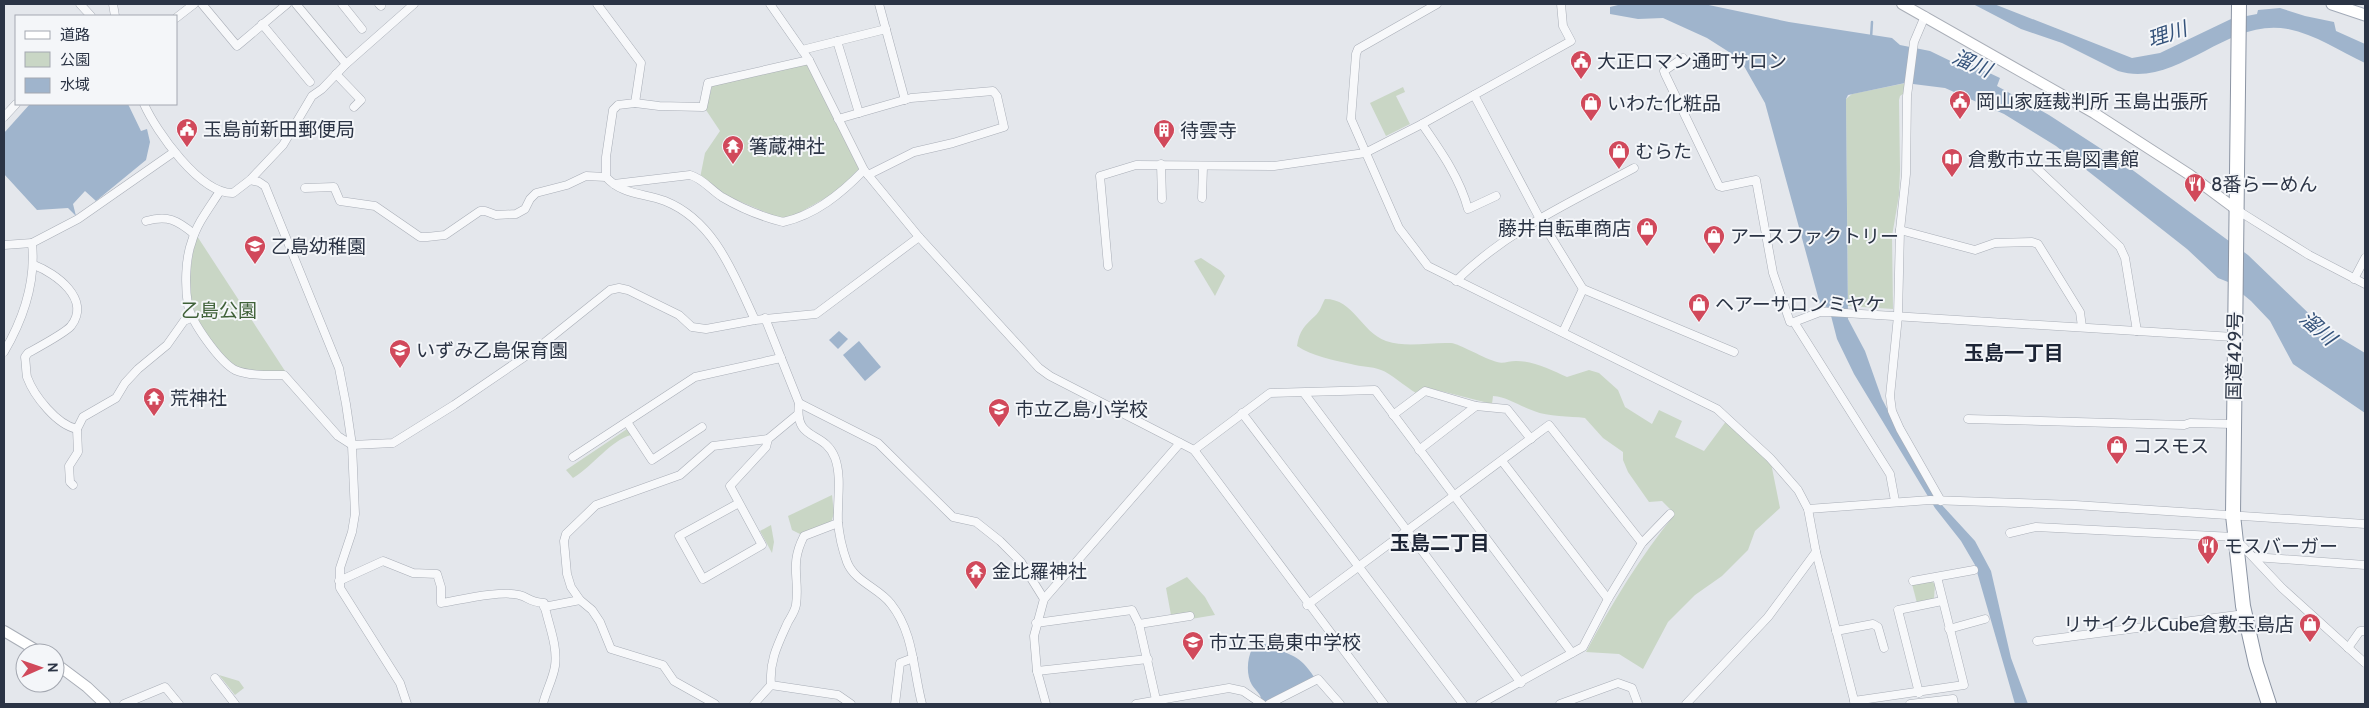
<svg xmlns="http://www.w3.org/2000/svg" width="2369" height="708" font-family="Cabin,'Noto Sans JP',sans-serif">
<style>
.green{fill:#c9d6c5}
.water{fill:#9fb4cc}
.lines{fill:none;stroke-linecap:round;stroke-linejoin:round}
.stream{stroke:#9fb4cc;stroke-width:2.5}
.street-casing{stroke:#a9aeb7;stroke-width:9}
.secondary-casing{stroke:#a9aeb7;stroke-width:12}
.primary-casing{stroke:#a3abb8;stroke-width:13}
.highway-casing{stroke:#8b94a3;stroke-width:16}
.street{stroke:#f7f8fa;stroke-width:8}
.secondary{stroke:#fff;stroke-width:10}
.primary{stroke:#fff;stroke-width:11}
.highway{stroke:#fff;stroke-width:14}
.labels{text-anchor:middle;stroke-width:4;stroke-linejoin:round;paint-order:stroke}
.poi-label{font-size:19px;fill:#2b3445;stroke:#f4f6f9;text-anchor:start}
.park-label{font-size:19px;fill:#3f6138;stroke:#f4f6f9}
.street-label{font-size:19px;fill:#2b3445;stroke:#f4f6f9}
.water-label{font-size:20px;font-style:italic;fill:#34527a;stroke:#f4f6f9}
.neighbourhood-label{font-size:20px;font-weight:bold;fill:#1d2536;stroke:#f4f6f9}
</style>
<rect width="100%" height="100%" fill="#e4e7ec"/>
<g class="green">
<path d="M807,64L859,169L836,192L790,218L777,217L722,194L700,178L705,153L720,131L706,110L712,86Z"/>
<path d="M1906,83L1904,93L1900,96L1899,100L1900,170L1899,195L1892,236L1893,309L1848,306L1846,99L1852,94Z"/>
<path d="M1403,87L1405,92L1396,96L1410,124L1386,136L1370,103Z"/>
<path d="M197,236L285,371C270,371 253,374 239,368C223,361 195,321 191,304C187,290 192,250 197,236Z"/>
<path d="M1201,258L1221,271L1225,276L1215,296L1194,261Z"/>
<path d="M1325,299C1354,299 1361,332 1386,341C1408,348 1429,342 1451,343C1460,344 1485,359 1497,362C1503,364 1509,361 1516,361C1534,361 1551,370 1567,377L1589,370L1599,373L1618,390L1625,407L1652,424L1659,410L1682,421L1675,437L1704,451L1727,420L1770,458L1780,508L1755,531L1748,550L1722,576L1695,595L1668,622L1643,669L1619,654L1586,652C1612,603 1640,557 1675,514L1662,501L1649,502L1628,472L1623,460V452L1603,438L1585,418C1570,416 1548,417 1534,411C1519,406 1508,397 1493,396L1492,404L1425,387L1416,393C1406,387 1390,373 1381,370C1371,366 1362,367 1351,364C1333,360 1312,356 1297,346C1299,331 1305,325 1315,316C1320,312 1322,304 1325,299Z"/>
<path d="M627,429L631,435C610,441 594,465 573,478L566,470Z"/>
<path d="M832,495L834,513L831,523L802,535L792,530L788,516Z"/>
<path d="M771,525L774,542L772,553L760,531Z"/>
<path d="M1187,577L1205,597L1215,615L1191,619L1190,612L1171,615L1166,588Z"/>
<path d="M1931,581L1935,584L1934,599L1917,603L1912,584Z"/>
<path d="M219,675L239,681L244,688L235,695Z"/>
</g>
<g class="water">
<path d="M1622,4H1704L1789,22L1892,38L1900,45L1930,51L1961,66L1964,61L2000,78L1997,86L2049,115L2123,163L2248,255L2325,329L2365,353V413L2293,364L2270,321L2251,301L2228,282L2218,278L2187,249L2056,146L2004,114L1945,88L1905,83L1848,95L1846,99L1848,319L1865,351L1882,399L1906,445L1941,504L1975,541L1991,571L2011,658L2028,704H2015L1975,565L1961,541L1935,508L1854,374L1837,339L1829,308L1820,304L1765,103L1740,59L1707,38L1663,18L1638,19L1610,14V7Z"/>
<path d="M1973,4H1994L2132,58L2160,53L2231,19L2257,14L2258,10L2280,8L2305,16L2334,22L2336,31L2365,44V63C2341,52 2315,34 2288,29C2226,17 2178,89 2118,71L2062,43L2021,29Z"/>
<path d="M30,104H128L141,131L147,129L150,142L146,160L96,201L85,191L73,204L76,216L68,208L37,210L4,174V133Z"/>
<path d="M839,331L848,339L838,349L829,340Z"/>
<path d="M859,341L881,367L865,381L843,355Z"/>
<path d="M1265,644C1288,655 1299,653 1314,677L1267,703H1262C1262,695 1256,691 1252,685C1246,675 1247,659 1252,649Z"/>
</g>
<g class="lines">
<path class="stream" d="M1871,38L1872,22"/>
<g class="street-casing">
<g id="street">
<path d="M80,4L91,16"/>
<path d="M113,4L115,16"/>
<path d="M202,4L237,46L287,4"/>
<path d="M296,4L346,64"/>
<path d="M342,4L362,29"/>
<path d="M379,4L381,6"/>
<path d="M597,4L641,63L635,103L618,105L613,110L606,157V177C622,195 644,193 665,201C715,221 734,275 755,320"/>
<path d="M770,4L809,60L864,170L919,237L1039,368L1050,376L1194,450L1384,704"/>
<path d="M879,4L905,100"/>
<path d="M1437,4L1358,49L1356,54L1351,119L1399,228L1428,266L1717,409L1770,458L1798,490L1808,509L1816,552L1855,704"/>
<path d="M1925,16L1914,42L1907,96L1906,174L1900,230L1898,316L1890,396L1892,411L1900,429L1941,501"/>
<path d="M176,18L194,4"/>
<path d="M262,24L310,82"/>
<path d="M837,41L859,113"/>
<path d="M802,50L886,29"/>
<path d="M1683,58L1664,71L1665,74L1719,186L1722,187L1756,180L1773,273L1790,322"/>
<path d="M336,74L361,100L354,107"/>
<path d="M1474,95L1540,219L1583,289L1734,352"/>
<path d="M635,103L659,106L703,107L708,83L809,60"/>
<path d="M144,104C156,131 200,194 233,193L250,180L283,145L312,96L322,89L346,64L414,4"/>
<path d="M4,117L16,104"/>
<path d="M838,119L911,98L993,91L997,96L1004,127L953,143L914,152L868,175"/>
<path d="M1422,124C1440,150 1460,178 1468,209L1496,196"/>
<path d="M2026,158L2120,247L2125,258L2137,331"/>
<path d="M1161,164L1162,199"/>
<path d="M250,180L259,182L265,186L339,368L346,404L352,445L355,514L352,532L340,568V588L400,683L407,704"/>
<path d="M614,184L690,175C702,178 711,190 722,197C739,207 763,217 783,222C815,215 841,194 864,170"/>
<path d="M305,188L334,187L340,201L375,206L420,237H427L445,235L480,211H485L496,215L516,214L525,209L530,199L536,193L567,185L586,176L606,177"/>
<path d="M220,191C210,207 197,223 192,241C185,259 185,287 188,305C191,322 220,362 235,370C249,376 269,375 284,375L338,436L352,445L393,443L454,405L539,347L610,290L619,288L628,290L679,315L692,327L706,329L755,320L816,314L919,237"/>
<path d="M1202,198L1203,167"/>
<path d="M2237,210L2309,255L2365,284"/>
<path d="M146,221C168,215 177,220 194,234"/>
<path d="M1900,230L1975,250L1995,243L2032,242L2038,244L2080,312L2082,327"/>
<path d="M4,245L32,243"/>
<path d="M34,265C55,273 92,299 71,326C65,333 37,348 28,353L25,357C26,364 26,371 27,377C34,396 57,425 77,429"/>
<path d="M1108,266L1100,176L1136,165L1274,166L1365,153L1422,124L1571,41L1563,26L1561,4"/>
<path d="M2354,279L2365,258"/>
<path d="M1456,281C1506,231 1573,201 1634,168"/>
<path d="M765,318L799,403C794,443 824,429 835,458C842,477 837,501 838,522C839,534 843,551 847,562C855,582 879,588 891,604C914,633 913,670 922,704"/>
<path d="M1563,332L1583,289"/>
<path d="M4,352C24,318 36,282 32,243L78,219L174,152"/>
<path d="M1304,393L1521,683"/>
<path d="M799,403L878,443L953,517L976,522L1000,541L1021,562L1044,599"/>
<path d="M1242,413L1463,704"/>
<path d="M1393,415L1425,391L1476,406L1507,409L1531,439"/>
<path d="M1968,419L2184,425L2190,423L2233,424"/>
<path d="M627,422L652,460L702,427"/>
<path d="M1194,450L1270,393L1375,390L1572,653"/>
<path d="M1419,450L1476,406"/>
<path d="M573,457L695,377L781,358"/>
<path d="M1502,461L1608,599"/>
<path d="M73,485L70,482L69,466L78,452L77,429L83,417L116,398L125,383L138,369L167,345L184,321L193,317"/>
<path d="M1895,501L1890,474L1794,322L1820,312H1829L2234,337"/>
<path d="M739,503L679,536L703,579L762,545L730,486L766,447L768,439"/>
<path d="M1808,509L1930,500L2075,505L2365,524"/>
<path d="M2010,533L2036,527L2234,537L2282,588L2365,663"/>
<path d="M2254,557L2365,565"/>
<path d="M339,581L383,561L413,573L437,574L441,587V603C460,600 501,590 519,595C529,597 528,602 544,603C548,624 558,645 555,666C553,679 546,691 543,704"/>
<path d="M1913,581L1974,570"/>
<path d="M580,600L592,610L600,622L611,649L663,665L674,681L715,704"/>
<path d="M1307,605L1549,425L1642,543"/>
<path d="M544,607L580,600L571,587L567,574L564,541L566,534L596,505L680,475L713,446L768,439L797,415"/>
<path d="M1036,623L1132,610L1139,624L1157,704"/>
<path d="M1139,624L1190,616"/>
<path d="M1949,629L1985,619"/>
<path d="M1836,631L1873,624L1878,627L1884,648"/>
<path d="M2037,641L2245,614"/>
<path d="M2348,648L2360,631H2365"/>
<path d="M1037,671L1148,659"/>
<path d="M215,678L235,704"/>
<path d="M771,685L838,695L851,704"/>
<path d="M1919,693L1898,610L1942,601"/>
<path d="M1854,701L1964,685L1937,577"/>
<path d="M124,704L165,687L179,704"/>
<path d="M754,704L771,685C769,661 778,644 788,622C791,617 795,611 796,605C800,578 789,565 804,536L838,523"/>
<path d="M895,704L900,663L913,658"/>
<path d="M1046,704L1037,671L1034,636L1044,599L1180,443"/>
<path d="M1136,704L1229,688L1243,691L1262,704"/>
<path d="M1269,704L1318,679L1340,704"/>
<path d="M1480,704L1583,647L1608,599L1642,543L1670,514"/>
<path d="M1560,704L1618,683L1632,688L1638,704"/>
<path d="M1686,704L1768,617L1816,552"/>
<path d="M1910,704L1953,699L1954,704"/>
</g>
</g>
<g class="secondary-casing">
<g id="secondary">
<path d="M1902,4L2094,113L2190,175L2237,210"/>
<path d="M4,631L41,653"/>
<path d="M55,663L87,687L105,704"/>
</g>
</g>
<g class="primary-casing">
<path id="primary" d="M2332,4L2365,15"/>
</g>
<g class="highway-casing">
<path id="highway" d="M2239,4L2233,515L2243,606L2256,664L2269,704"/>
</g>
<use href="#street" class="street"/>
<use href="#secondary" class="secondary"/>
<use href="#primary" class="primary"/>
<use href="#highway" class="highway"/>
</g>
<defs>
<g id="civic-pin" transform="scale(1.125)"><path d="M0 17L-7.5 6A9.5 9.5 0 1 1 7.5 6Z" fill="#d1495b" stroke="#f4f6f9"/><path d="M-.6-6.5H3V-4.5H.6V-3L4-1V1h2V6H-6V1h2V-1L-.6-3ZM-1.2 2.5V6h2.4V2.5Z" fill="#fff"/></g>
<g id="shop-pin" transform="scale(1.125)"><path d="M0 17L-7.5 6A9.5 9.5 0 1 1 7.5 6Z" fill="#d1495b" stroke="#f4f6f9"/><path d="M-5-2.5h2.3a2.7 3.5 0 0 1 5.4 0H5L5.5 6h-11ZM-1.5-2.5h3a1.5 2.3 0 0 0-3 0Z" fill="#fff"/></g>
<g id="building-pin" transform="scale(1.125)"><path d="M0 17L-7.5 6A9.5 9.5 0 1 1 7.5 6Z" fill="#d1495b" stroke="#f4f6f9"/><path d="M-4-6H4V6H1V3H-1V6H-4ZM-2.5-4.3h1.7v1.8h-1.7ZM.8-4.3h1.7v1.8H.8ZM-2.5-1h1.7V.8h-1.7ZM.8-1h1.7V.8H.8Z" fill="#fff"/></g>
<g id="temple-pin" transform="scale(1.125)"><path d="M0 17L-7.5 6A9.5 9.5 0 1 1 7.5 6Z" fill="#d1495b" stroke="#f4f6f9"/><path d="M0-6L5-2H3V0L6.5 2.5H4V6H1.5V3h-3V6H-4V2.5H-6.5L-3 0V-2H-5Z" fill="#fff"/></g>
<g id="library-pin" transform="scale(1.125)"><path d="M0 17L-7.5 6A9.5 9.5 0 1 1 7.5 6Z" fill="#d1495b" stroke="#f4f6f9"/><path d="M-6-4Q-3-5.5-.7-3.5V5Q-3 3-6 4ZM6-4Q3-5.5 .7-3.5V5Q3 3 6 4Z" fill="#fff"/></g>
<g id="restaurant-pin" transform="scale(1.125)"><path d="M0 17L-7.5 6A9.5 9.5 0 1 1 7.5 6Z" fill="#d1495b" stroke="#f4f6f9"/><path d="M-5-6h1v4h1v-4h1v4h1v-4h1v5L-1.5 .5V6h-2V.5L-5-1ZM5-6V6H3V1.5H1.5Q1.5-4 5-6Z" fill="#fff"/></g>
<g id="school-pin" transform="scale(1.125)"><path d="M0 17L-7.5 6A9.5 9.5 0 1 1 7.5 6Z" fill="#d1495b" stroke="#f4f6f9"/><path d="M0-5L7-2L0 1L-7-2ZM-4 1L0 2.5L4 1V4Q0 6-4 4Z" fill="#fff"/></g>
</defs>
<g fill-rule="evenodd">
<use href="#civic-pin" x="1581" y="61"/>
<use href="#civic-pin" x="1960" y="101"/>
<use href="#shop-pin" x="1591" y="103"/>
<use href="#civic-pin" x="187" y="129"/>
<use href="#building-pin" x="1164" y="130"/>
<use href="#temple-pin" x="733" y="146"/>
<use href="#shop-pin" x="1619" y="151"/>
<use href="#library-pin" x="1952" y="159"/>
<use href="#restaurant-pin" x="2195" y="184"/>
<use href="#shop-pin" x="1647" y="228"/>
<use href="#shop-pin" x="1714" y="236"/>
<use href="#school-pin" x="255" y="246"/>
<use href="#shop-pin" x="1699" y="304"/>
<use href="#school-pin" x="400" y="350"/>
<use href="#temple-pin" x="154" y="398"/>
<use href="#school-pin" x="999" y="409"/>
<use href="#shop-pin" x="2117" y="446"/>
<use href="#restaurant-pin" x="2208" y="546"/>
<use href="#temple-pin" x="976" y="571"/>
<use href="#shop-pin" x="2310" y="624"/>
<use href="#school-pin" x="1193" y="642"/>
</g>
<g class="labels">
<g class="poi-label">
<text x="1597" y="68">大正ロマン通町サロン</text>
<text x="1976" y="108">岡山家庭裁判所 玉島出張所</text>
<text x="1607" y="110">いわた化粧品</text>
<text x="203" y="136">玉島前新田郵便局</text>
<text x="1180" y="137">待雲寺</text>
<text x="749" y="153">箸蔵神社</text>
<text x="1635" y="158">むらた</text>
<text x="1968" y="166">倉敷市立玉島図書館</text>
<text x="2211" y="191">8番らーめん</text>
<text x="1631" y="235" text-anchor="end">藤井自転車商店</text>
<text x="1730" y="243">アースファクトリー</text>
<text x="271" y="253">乙島幼稚園</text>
<text x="1715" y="311">ヘアーサロンミヤケ</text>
<text x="416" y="357">いずみ乙島保育園</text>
<text x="170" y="405">荒神社</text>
<text x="1015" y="416">市立乙島小学校</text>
<text x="2133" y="453">コスモス</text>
<text x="2224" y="553">モスバーガー</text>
<text x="992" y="578">金比羅神社</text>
<text x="2294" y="631" text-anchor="end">リサイクルCube倉敷玉島店</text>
<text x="1209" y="649">市立玉島東中学校</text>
</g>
<g class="park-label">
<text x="219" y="317">乙島公園</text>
</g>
<g class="street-label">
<text transform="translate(2234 356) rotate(-89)" y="7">国道429号</text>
</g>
<g class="water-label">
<text transform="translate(2167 34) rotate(-18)" y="7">理川</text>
<text transform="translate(1972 63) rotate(23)" y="7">溜川</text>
<text transform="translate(2318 328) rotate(41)" y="7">溜川</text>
</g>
<g class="neighbourhood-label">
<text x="2014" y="360">玉島一丁目</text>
<text x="1440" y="550">玉島二丁目</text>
</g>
</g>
<rect width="2369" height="708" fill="none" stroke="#2b3445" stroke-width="10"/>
<rect x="15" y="15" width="162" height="90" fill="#f4f6f9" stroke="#a4a8b1"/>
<rect x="25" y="31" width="25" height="8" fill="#ffffff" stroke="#a4a8b1"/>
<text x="60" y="40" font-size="15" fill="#2b3445">道路</text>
<rect x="25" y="52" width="25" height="15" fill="#c9d6c5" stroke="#a4a8b1"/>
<text x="60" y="65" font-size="15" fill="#2b3445">公園</text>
<rect x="25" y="78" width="25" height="15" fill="#9fb4cc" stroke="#a4a8b1"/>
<text x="60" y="90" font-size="15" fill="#2b3445">水域</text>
<g transform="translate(40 668) rotate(88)"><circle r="24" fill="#f4f6f9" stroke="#a4a8b1"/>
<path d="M0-4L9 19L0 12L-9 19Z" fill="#d1495b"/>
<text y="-8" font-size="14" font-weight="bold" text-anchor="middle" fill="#2b3445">N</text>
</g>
</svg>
